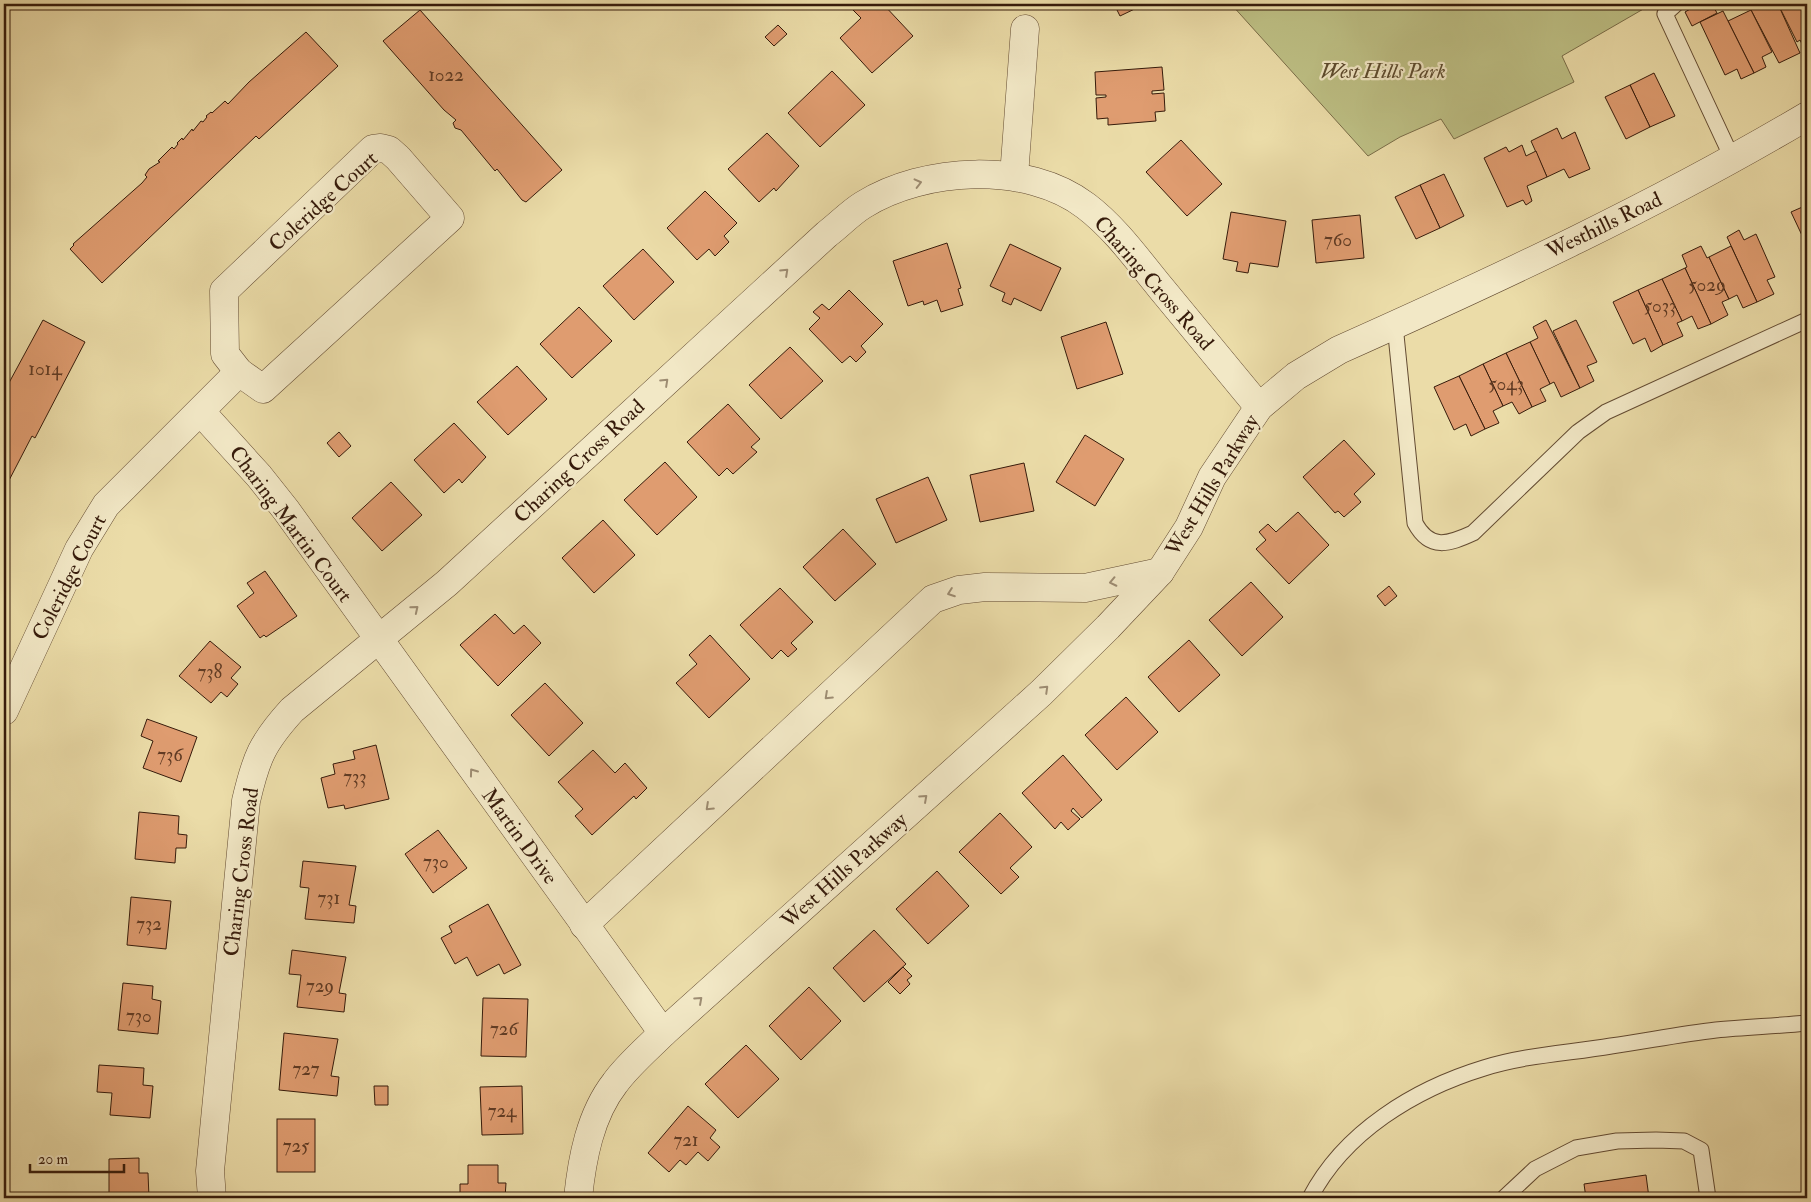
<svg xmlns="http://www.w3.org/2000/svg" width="1811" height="1202" font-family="'IM FELL Double Pica',serif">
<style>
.green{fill:#bdbf84;stroke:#7a6d48}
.building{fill:#df9c70;stroke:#361b0b}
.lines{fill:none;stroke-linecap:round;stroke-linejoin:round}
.lane-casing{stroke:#634b32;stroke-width:17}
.street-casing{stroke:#634b32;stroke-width:29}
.lane{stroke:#f2e8c6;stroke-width:15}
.street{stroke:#f2e8c6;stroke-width:28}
.oneway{stroke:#9d8c72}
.labels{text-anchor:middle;stroke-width:4.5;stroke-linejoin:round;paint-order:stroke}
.number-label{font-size:19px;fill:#603b24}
.park-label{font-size:21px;font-style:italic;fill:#5e4c2f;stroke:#f2e8c6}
.street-label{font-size:21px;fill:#361b0b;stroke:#f2e8c6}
</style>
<rect width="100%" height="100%" fill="#ebdca8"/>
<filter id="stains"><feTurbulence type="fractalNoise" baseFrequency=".004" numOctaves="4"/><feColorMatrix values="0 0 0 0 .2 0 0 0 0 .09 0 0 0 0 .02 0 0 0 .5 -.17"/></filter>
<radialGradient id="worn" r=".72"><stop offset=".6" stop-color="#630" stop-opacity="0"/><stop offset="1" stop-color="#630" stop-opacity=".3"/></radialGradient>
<path class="green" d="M1231,4H1652L1562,56L1574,82L1454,139L1441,119L1400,137L1368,156Z"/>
<g class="building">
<path d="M856,4H883L913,36L872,73L840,38L861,18L851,8Z"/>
<path d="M1114,4H1145L1120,16Z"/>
<path d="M1699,4H1712L1717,13L1692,26L1685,12Z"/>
<path d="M1763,4H1778L1800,53L1779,63L1751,10Z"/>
<path d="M1778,4H1807V49L1805,50L1800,40L1797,42Z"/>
<path d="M420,10L562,170L526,202L522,200L497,169L495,171L461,130L455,128L453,123L456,120L444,110L383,41Z"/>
<path d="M1751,10L1772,52L1762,57L1766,67L1754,73L1728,21Z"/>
<path d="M1723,11L1754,73L1741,79L1737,69L1725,75L1700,22Z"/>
<path d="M778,25L787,34L774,46L765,37Z"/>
<path d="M306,32L338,66L259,139L256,136L102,283L70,249L74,245L73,244L142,183L147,177L145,175L149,169L160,162L158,161L172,147L174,149L178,144L177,143L182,138L183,140L192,129L193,131L201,121L203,122L207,117L206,116L211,112L212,113L225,101L228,104L249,82Z"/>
<path d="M1162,67L1164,90L1152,91V94L1164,93L1165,111L1155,112L1156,121L1108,125V118L1097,119L1096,98L1106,97V95H1096L1095,72Z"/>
<path d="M832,71L865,105L820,147L788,113Z"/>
<path d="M1654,73L1675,116L1650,127L1630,85Z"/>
<path d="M1630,85L1650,127L1626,139L1605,97Z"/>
<path d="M1557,128L1562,139L1575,132L1590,169L1569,178L1564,169L1547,177L1531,141Z"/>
<path d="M767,133L799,166L776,191L774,188L759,202L728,169Z"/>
<path d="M1181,140L1222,184L1187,216L1146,172Z"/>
<path d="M1522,145L1526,156L1536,151L1547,177L1527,186L1532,201L1526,205L1523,200L1507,207L1484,158L1506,147L1509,152Z"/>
<path d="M1444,174L1464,216L1440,228L1420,185Z"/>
<path d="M1420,185L1440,228L1416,239L1395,197Z"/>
<path d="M705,191L737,223L724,236L729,242L715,256L709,249L697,260L667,228Z"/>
<path d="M1807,205V246L1791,212Z"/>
<path d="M1231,212L1286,221L1278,267L1250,263L1248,273L1236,271L1238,262L1223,259Z"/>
<path d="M1360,215L1364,258L1316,263L1312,220Z"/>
<path d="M1739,230L1744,240L1756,234L1775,277L1767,280L1774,294L1757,302L1727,237Z"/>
<path d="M947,243L961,288L958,289L963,305L941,312L937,300L924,305L923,301L908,306L893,261Z"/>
<path d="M1010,244L1061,268L1041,311L1014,298L1011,305L1002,301L1005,293L990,286Z"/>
<path d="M1701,246L1707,258L1709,257L1729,299L1722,302L1728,315L1711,324L1685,268L1687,267L1682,255Z"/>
<path d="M1731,246L1757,302L1743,308L1737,295L1729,299L1709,257Z"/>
<path d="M643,249L674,282L634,320L603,286Z"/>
<path d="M1685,268L1711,324L1698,329L1692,316L1682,321L1662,279Z"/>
<path d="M1662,279L1682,321L1677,323L1683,336L1663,345L1638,290Z"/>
<path d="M849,290L883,324L861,346L866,352L856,362L850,356L842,363L809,329L820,318L813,312L822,304L829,310Z"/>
<path d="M1638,290L1663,345L1651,352L1645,338L1633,344L1613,302Z"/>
<path d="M579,307L612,341L572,378L540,344Z"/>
<path d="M43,320L85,342L35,438L32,436L4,490V392Z"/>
<path d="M1546,320L1580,388L1561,397L1554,382L1550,384L1530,342L1538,338L1533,327Z"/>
<path d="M1576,320L1597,362L1587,366L1594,381L1580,388L1553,331Z"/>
<path d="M1106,322L1123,374L1077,389L1061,337Z"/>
<path d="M1530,342L1550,384L1540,389L1546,401L1532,407L1506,353Z"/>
<path d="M790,347L823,381L781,419L749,385Z"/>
<path d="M1506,353L1532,407L1519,414L1512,402L1503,406L1483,364Z"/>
<path d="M1483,364L1503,406L1493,411L1499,423L1485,429L1459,376Z"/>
<path d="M517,366L547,399L508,435L477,402Z"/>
<path d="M1459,376L1485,429L1471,436L1466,424L1454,430L1434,387Z"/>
<path d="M728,404L760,439L751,447L757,452L733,474L727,468L719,476L687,442Z"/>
<path d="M454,423L486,457L462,483L459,479L444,493L414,460Z"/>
<path d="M339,432L351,446L339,457L327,443Z"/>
<path d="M1085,435L1124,459L1095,506L1056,482Z"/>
<path d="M1344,440L1375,474L1354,494L1361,502L1344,517L1338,511L1335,513L1303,477Z"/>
<path d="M665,462L697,497L657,535L624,500Z"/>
<path d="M1024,463L1034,511L980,522L970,475Z"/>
<path d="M928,477L947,520L896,543L876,499Z"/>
<path d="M391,482L422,515L382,551L352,518Z"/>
<path d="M1298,512L1329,545L1289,584L1256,549L1266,540L1259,532L1268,524L1276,532Z"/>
<path d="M603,520L635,555L594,593L562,558Z"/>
<path d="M843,529L876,564L835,601L803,567Z"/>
<path d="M265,571L297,616L266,637L264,635L260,638L237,606L254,593L247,583Z"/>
<path d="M1251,582L1283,617L1242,656L1209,620Z"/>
<path d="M1389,586L1397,596L1385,606L1377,596Z"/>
<path d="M780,588L813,622L791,643L797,649L788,657L781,650L772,659L740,625Z"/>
<path d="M495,614L514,634L524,625L541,643L498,686L460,645Z"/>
<path d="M710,635L750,679L709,718L676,683L697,664L689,655Z"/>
<path d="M1189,640L1220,675L1179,712L1148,677Z"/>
<path d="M210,641L241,667L231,678L238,684L227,697L221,692L211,703L179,676Z"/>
<path d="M545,683L583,723L549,756L511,715Z"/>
<path d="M1126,697L1158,732L1117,770L1085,735Z"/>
<path d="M147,719L197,737L181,782L143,768L153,741L141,736Z"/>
<path d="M376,745L389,799L345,809L344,805L328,808L321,778L335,774L333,764L355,759L353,751Z"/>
<path d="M593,750L615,773L625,763L647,788L636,799L634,796L592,835L575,816L583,809L558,782Z"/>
<path d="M1063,755L1102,800L1082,818L1073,808L1071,811L1080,819L1068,830L1061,822L1055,829L1022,793Z"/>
<path d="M139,812L179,816L178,834L187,835L186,848H176L175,863L135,859Z"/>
<path d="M1000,813L1032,847L1010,868L1019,877L1001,894L959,852Z"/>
<path d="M438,830L467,868L433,893L405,854Z"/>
<path d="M303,861L356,866L349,905L356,906L354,923L305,919L309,888L300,887Z"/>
<path d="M937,871L969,906L928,944L896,909Z"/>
<path d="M131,897L171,901L166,949L127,945Z"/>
<path d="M488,904L521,965L504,974L499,964L477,976L467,957L455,964L441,938L452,932L449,926Z"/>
<path d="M874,930L906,964L864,1002L833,968Z"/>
<path d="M292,950L346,957L339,993L346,994L344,1012L297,1007L301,975L289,974Z"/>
<path d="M903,967L912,976L907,980L910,984L900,994L888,982Z"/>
<path d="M123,983L153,986L152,999L161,1001L158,1034L118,1030Z"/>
<path d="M809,987L841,1021L801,1060L769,1026Z"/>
<path d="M483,998L528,999L526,1057L481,1056Z"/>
<path d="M284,1033L338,1039L331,1076L339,1077L337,1096L279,1090Z"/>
<path d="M746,1045L779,1079L738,1118L705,1084Z"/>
<path d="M99,1065L144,1068L143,1085L153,1086L150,1118L110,1115L112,1093L97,1092Z"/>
<path d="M374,1086H388V1105H375Z"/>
<path d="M522,1086L523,1134L482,1135L480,1087Z"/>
<path d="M688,1106L716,1130L710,1138L720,1147L708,1161L698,1152L686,1165L680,1160L669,1172L648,1153Z"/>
<rect x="277" y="1119" width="38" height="53"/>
<path d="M139,1158V1173H148L149,1198H109V1159Z"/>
<path d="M468,1165H498V1183H506L505,1198H460V1184H468Z"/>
<path d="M1646,1175L1649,1198H1586L1584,1184Z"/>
</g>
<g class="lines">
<g class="lane-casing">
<g id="lane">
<path d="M1676,4L1665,14L1733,160"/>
<path d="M1395,325L1415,523C1430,551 1449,544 1473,533L1578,432L1606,412L1807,320"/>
<path d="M1310,1198C1344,1132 1415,1089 1484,1068C1525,1055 1570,1053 1611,1046C1646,1041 1681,1034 1716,1030C1746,1027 1777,1026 1807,1023"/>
<path d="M1504,1198L1535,1169L1576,1148L1617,1141L1656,1140L1684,1141L1701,1150L1708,1198"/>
</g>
</g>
<g class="street-casing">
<g id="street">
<path d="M381,148L389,150L398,158L450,218L263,389L239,372L225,354L224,291L373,149Z"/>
<path d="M1014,176L1025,29"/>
<path d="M201,412L259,476L286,510L663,1033"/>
<path d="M4,711L79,549L106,505L239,372"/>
<path d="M584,925L933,599L959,590L985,587L1085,588L1160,572"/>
<path d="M212,1198L210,1171L246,801C256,758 262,743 292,710L447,583L827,234C839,225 850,213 863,205C924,167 1027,161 1086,206C1115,228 1137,259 1160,287C1193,327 1226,367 1259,407"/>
<path d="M578,1198C582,1159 590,1115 615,1083C628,1065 647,1049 663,1033L1041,693L1108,627L1160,572L1189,527L1212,477L1259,407L1296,376L1339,350C1498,279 1657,205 1807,116"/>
</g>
</g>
<use href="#lane" class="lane"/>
<use href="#street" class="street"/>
</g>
<defs><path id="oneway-chevron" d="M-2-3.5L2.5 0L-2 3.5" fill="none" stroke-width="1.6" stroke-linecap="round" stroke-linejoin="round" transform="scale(1.25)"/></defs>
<g class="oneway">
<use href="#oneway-chevron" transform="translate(918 183) rotate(-14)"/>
<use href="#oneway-chevron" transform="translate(785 272) rotate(-43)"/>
<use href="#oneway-chevron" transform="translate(665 382) rotate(-43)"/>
<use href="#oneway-chevron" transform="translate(1113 582) rotate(168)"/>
<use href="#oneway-chevron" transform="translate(951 593) rotate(160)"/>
<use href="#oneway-chevron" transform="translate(415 609) rotate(-39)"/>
<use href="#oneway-chevron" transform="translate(1045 689) rotate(-44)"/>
<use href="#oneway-chevron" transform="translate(828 696) rotate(137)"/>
<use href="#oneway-chevron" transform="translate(473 772) rotate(-126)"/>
<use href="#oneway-chevron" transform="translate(924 798) rotate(-42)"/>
<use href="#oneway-chevron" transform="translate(709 807) rotate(137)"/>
<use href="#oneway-chevron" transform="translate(699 1000) rotate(-42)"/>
</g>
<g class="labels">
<g class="number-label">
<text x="446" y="81">1022</text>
<text x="1338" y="246">760</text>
<text x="1707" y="291">5029</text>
<text x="1660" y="312">5033</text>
<text x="45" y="375">1014</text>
<text x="1506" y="390">5043</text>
<text x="210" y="678">738</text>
<text x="170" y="761">736</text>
<text x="355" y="783">733</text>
<text x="436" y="868">730</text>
<text x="329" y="904">731</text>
<text x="149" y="930">732</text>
<text x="320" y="992">729</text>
<text x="139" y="1022">730</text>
<text x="504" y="1035">726</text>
<text x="306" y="1075">727</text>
<text x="502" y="1117">724</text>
<text x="686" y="1146">721</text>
<text x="296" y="1152">725</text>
</g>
<g class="park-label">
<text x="1383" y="78">West Hills Park</text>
</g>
<g class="street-label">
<text transform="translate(323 201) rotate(-42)" y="7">Coleridge Court</text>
<text transform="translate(1604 225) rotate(-26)" y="7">Westhills Road</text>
<text transform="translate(1154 283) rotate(49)" y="7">Charing Cross Road</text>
<text transform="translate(579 461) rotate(-43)" y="7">Charing Cross Road</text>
<text transform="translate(1212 485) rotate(-59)" y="7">West Hills Parkway</text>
<text transform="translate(291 524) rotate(53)" y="7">Charing Martin Court</text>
<text transform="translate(69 577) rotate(-63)" y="7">Coleridge Court</text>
<text transform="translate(520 836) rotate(54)" y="7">Martin Drive</text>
<text transform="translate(844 870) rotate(-42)" y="7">West Hills Parkway</text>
<text transform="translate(241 872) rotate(-83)" y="7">Charing Cross Road</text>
</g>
</g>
<rect width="1811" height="1202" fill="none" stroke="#ebdca8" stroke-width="20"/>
<rect x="5" y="5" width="1801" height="1192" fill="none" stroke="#361b0b" stroke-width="2.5"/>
<rect x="10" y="10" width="1791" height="1182" fill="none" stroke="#361b0b"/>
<path d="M30 1164v8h94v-8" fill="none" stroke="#361b0b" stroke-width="2.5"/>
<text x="38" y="1164" font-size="15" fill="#361b0b" stroke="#f2e8c6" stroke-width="4" paint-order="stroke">20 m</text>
<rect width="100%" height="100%" filter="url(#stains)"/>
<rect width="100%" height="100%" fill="url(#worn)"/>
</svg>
